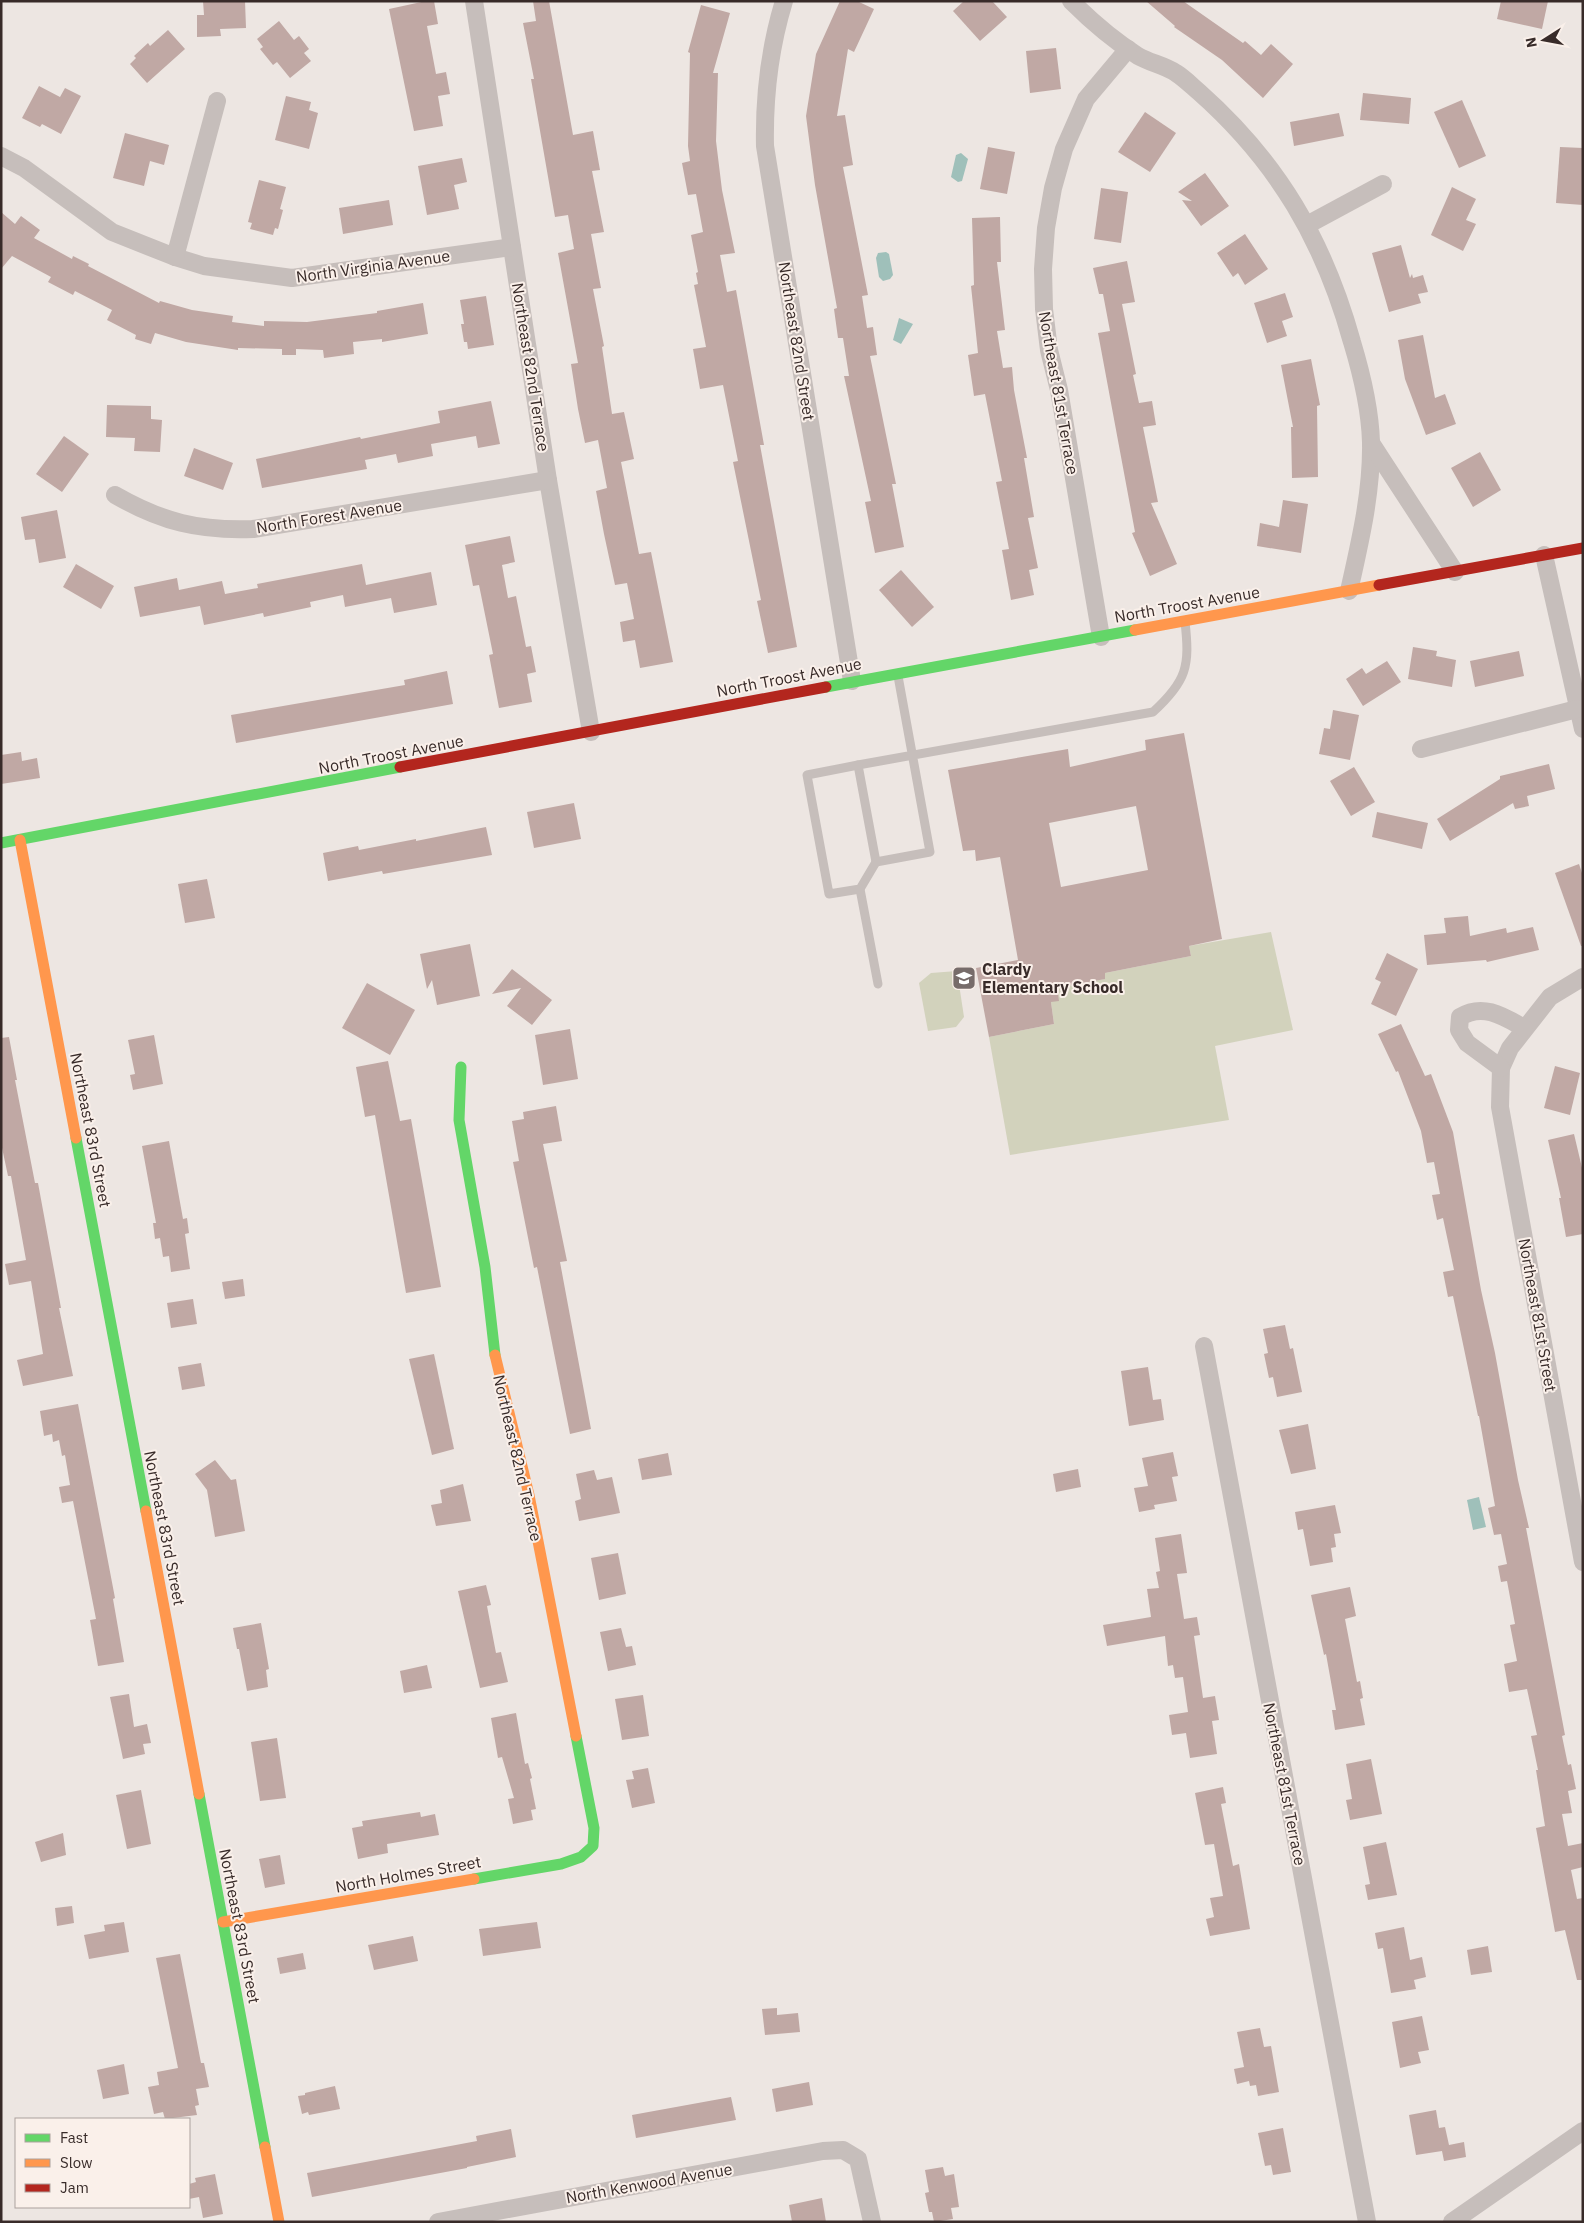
<svg xmlns="http://www.w3.org/2000/svg" width="1584" height="2223" font-family="'IBM Plex Sans',sans-serif">
<style>
.green{fill:#d2d2bc}
.water{fill:#9fc0ba}
.building{fill:#c0a8a4;fill-rule:evenodd}
.lines{fill:none;stroke-linecap:round;stroke-linejoin:round}
.lane{stroke:#c6bebb;stroke-width:9}
.street{stroke:#c6bebb;stroke-width:18}
.fast{stroke:#63d668;stroke-width:11}
.slow{stroke:#ff974d;stroke-width:11}
.jam{stroke:#b3261e;stroke-width:11}
.labels{text-anchor:middle;stroke-width:4;stroke-linejoin:round;paint-order:stroke}
.street-label{font-size:16px;fill:#382b29;stroke:#faf0ea}
.poi-label{font-size:16px;font-weight:bold;fill:#382b29;stroke:#faf0ea;text-anchor:start}
</style>
<rect width="100%" height="100%" fill="#ede6e2"/>
<g class="green">
<path d="M1271,932L1293,1030L1215,1046L1229,1120L1010,1155L989,1037L1054,1024L1051,1002L1057,988L1104,979L1105,973L1191,956L1189,946Z"/>
<path d="M957,971L964,1017L956,1027L928,1031L919,983L931,973Z"/>
</g>
<g class="water">
<path d="M961,153L968,159L962,181L958,182L951,177L956,155Z"/>
<path d="M886,252L889,254L893,275L890,279L883,281L879,277L876,258L878,253Z"/>
<path d="M899,318L913,324L901,344L893,340Z"/>
<path d="M1479,1497L1486,1527L1473,1530L1467,1500Z"/>
</g>
<g class="building">
<path d="M203,1H245L246,28L220,29L221,36L197,37V15H204Z"/>
<path d="M426,1H434L438,24L427,26L436,74L446,72L450,94L438,96L443,126L414,131L389,9Z"/>
<path d="M533,1H549L573,135L593,131L600,170L592,171L604,232L591,234L601,288L593,289L604,346L602,347L612,414L624,412L634,459L621,462L639,554L651,552L673,662L640,668L635,640L623,642L620,622L634,619L627,583L615,585L604,534L596,491L607,488L598,440L585,443L578,409L571,364L578,363L558,253L574,249L568,215L555,217L531,79H534L523,23L536,21Z"/>
<path d="M840,1H857L874,9L854,52L848,49L837,116L845,115L853,165L843,167L868,295L862,296L867,328L873,327L877,355L870,356L896,484H892L904,547L875,553L865,502L871,501L844,376H849L843,338H838L834,309L837,308L815,185L806,116L816,54Z"/>
<path d="M964,1H992L1007,17L980,41L953,11Z"/>
<path d="M1146,1H1183L1243,43L1245,41L1261,55L1271,44L1293,64L1263,98L1222,60L1174,27L1175,26Z"/>
<path d="M1501,1H1548L1542,29L1497,19Z"/>
<path d="M701,5L730,13L713,73H718L716,141L722,190L735,253L720,255L727,292L736,290L764,445H760L797,647L768,653L757,601L761,600L733,462L738,461L723,385L700,389L693,349L706,347L694,285L698,284L696,273L698,272L691,235L703,232L696,194L688,195L682,163L690,161L688,146L690,53L688,52Z"/>
<path d="M279,21L294,40L299,36L309,49L304,53L311,61L290,78L277,62L273,65L260,49L263,47L257,39Z"/>
<path d="M168,30L185,49L147,83L130,64L136,58L134,56L148,43L150,46Z"/>
<path d="M1056,48L1061,89L1030,93L1026,51Z"/>
<path d="M39,86L60,97L65,88L81,96L61,134L42,124L40,127L22,118Z"/>
<path d="M1363,93L1411,98L1409,124L1360,120Z"/>
<path d="M286,96L311,102L309,110L318,113L309,149L275,140Z"/>
<path d="M1462,100L1486,156L1459,168L1434,112Z"/>
<path d="M1145,112L1176,133L1150,172L1118,152Z"/>
<path d="M1339,113L1344,136L1294,146L1290,122Z"/>
<path d="M125,133L169,145L164,165L150,161L144,186L113,178Z"/>
<path d="M988,147L1015,152L1007,194L980,189Z"/>
<path d="M1560,147L1583,148V205L1556,203Z"/>
<path d="M462,158L467,182L454,185L459,209L427,215L418,166Z"/>
<path d="M1205,173L1229,206L1201,226L1182,200L1192,201L1178,192Z"/>
<path d="M259,180L286,187L280,209L283,210L278,229L275,228L273,235L250,229L252,223L248,222Z"/>
<path d="M1452,187L1476,199L1466,220L1476,224L1463,251L1431,235Z"/>
<path d="M1101,188L1128,192L1121,243L1094,239Z"/>
<path d="M389,200L393,225L343,234L339,208Z"/>
<path d="M1,212L15,224L21,216L40,230L34,238L72,259L73,256L89,264L88,266L159,303L160,301L192,310L233,316L232,322L264,326V321L307,322L377,313V311L423,303L428,334L382,342V339L353,342L354,354L324,358L323,350L296,349V355H282V349L238,348V350L186,342L155,333L151,344L135,339L136,335L107,320L112,310L75,291L73,295L48,282L51,277L12,256L1,269Z"/>
<path d="M1000,217L1001,262H997L1005,330L997,331L1003,368L1012,367L1014,390L1027,458H1024L1034,517L1028,518L1038,568L1029,570L1034,595L1011,600L1002,550L1009,549L996,482L1002,481L985,394L974,396L968,355L978,353L971,286L974,285L972,218Z"/>
<path d="M1245,234L1268,269L1245,285L1238,273L1233,277L1217,253Z"/>
<path d="M1401,245L1410,278L1412,274L1413,278L1423,275L1428,292L1418,294L1421,303L1389,312L1372,253Z"/>
<path d="M1127,261L1135,302L1122,304L1136,374L1133,375L1139,403L1152,401L1156,425L1143,427L1158,502L1151,503L1177,564L1150,576L1132,533L1135,532L1098,333L1110,331L1103,294H1099L1093,268Z"/>
<path d="M1285,293L1293,317L1282,321L1287,336L1267,343L1254,303Z"/>
<path d="M486,296L494,345L468,349L467,342H464L461,324H464L460,300Z"/>
<path d="M1423,335L1435,398L1445,394L1456,424L1426,435L1405,379L1398,340Z"/>
<path d="M1311,359L1320,405L1317,406L1318,477L1292,478L1291,427H1293L1281,365Z"/>
<path d="M491,401L500,444L478,448L476,436L431,444L433,456L398,463L396,454L365,460L367,469L262,488L256,459L360,437L361,439L440,423L438,411Z"/>
<path d="M107,405L151,406V419L162,420L160,452L134,451L135,438L106,437Z"/>
<path d="M64,436L89,454L62,492L36,474Z"/>
<path d="M194,448L233,463L223,490L184,476Z"/>
<path d="M1480,452L1501,490L1473,507L1451,468Z"/>
<path d="M1283,500L1308,504L1301,553L1257,546L1260,523L1279,527Z"/>
<path d="M57,510L66,558L39,563L35,539L25,540L21,517Z"/>
<path d="M510,536L515,562L502,565L508,598L516,596L526,647L531,646L536,672L527,674L532,702L499,708L489,655L493,654L479,585L473,586L465,545Z"/>
<path d="M76,564L114,586L101,609L63,587Z"/>
<path d="M362,564L366,585L431,572L437,605L394,613L391,598L345,607L343,595L310,602L311,607L264,617L263,613L204,625L200,606L140,617L134,587L177,578L179,590L222,581L225,594L258,588L257,584Z"/>
<path d="M901,570L934,607L912,627L879,590Z"/>
<path d="M1413,647L1437,651L1436,656L1456,660L1452,687L1408,679Z"/>
<path d="M1519,651L1524,676L1475,687L1470,661Z"/>
<path d="M1387,661L1401,682L1363,706L1346,679L1362,668L1366,674Z"/>
<path d="M447,671L453,704L236,743L231,715L405,685L404,680Z"/>
<path d="M1333,710L1359,715L1350,760L1319,754L1324,728L1330,729Z"/>
<path d="M1184,733L1222,939L1189,946L1191,956L1105,973V979L1057,988L1059,1001L1051,1002L1054,1024L989,1037L976,968L1018,960L1000,857L976,861L975,850L963,851L948,770L1068,749L1070,767L1146,750L1145,740ZM1136,806L1148,870L1061,887L1049,823Z"/>
<path d="M21,752L22,761L37,758L40,778L1,784V755Z"/>
<path d="M1549,764L1555,789L1527,796L1529,806L1515,809L1513,803L1450,841L1437,819L1500,779V776Z"/>
<path d="M1354,767L1375,802L1351,816L1330,781Z"/>
<path d="M574,803L581,839L534,848L527,812Z"/>
<path d="M1377,812L1428,823L1422,849L1372,837Z"/>
<path d="M486,827L492,855L383,874L382,871L328,881L323,853L358,846L359,850L416,839V841Z"/>
<path d="M1579,864L1583,876V946H1581L1555,873Z"/>
<path d="M207,879L215,918L185,923L178,884Z"/>
<path d="M1468,916L1470,936L1506,928L1507,933L1533,927L1539,950L1487,962L1486,960L1427,965L1424,935L1446,933L1444,918Z"/>
<path d="M470,944L480,996L437,1005L432,980L427,989L420,954Z"/>
<path d="M1387,953L1418,969L1396,1016L1371,1004L1381,982L1375,979Z"/>
<path d="M512,969L552,1000L532,1025L507,1006L521,988L492,994Z"/>
<path d="M367,983L415,1010L390,1055L342,1028Z"/>
<path d="M1401,1024L1425,1076L1431,1074L1453,1132L1481,1290L1495,1353L1518,1480L1529,1528H1526L1565,1735L1562,1736L1568,1765L1571,1764L1576,1789L1568,1791L1572,1813L1562,1814L1568,1846L1583,1843V1867L1571,1870L1577,1899L1583,1898V1980H1577L1565,1930L1555,1932L1546,1883L1536,1828L1545,1826L1536,1770H1538L1531,1736L1537,1735L1527,1689L1509,1692L1504,1664L1517,1661L1510,1625L1515,1624L1507,1581L1501,1582L1498,1566L1507,1564L1501,1534L1494,1535L1488,1508L1495,1506L1479,1416H1478L1453,1296L1448,1297L1443,1272L1454,1270L1443,1218L1437,1220L1432,1195L1440,1194L1434,1162L1427,1163L1421,1131L1398,1071L1396,1072L1378,1034Z"/>
<path d="M570,1029L578,1079L543,1085L535,1035Z"/>
<path d="M154,1035L163,1084L133,1090L130,1075L135,1074L128,1040Z"/>
<path d="M9,1037L17,1080H15L35,1183H38L61,1308H59L73,1376L23,1386L17,1360L43,1354L31,1281L9,1285L5,1264L26,1260L11,1176H8L1,1143V1038Z"/>
<path d="M388,1061L400,1121L411,1119L441,1287L406,1293L375,1115L365,1117L356,1067Z"/>
<path d="M1555,1066L1580,1073L1570,1115L1544,1108Z"/>
<path d="M556,1106L562,1141L543,1144L567,1261L560,1262L591,1429L570,1434L537,1267L534,1268L513,1162L519,1161L512,1121L524,1119L523,1112Z"/>
<path d="M1574,1134L1583,1172V1234L1566,1237L1559,1198H1561L1548,1140Z"/>
<path d="M169,1141L183,1219L187,1218L189,1233L185,1234L190,1269L171,1272L169,1256L163,1257L160,1238L155,1239L153,1223H156L142,1146Z"/>
<path d="M243,1279L245,1296L225,1299L222,1282Z"/>
<path d="M193,1299L197,1324L171,1328L167,1303Z"/>
<path d="M1285,1325L1290,1349L1293,1348L1302,1392L1277,1397L1273,1377L1269,1378L1264,1354L1268,1353L1263,1329Z"/>
<path d="M434,1354L454,1449L432,1455L409,1359Z"/>
<path d="M201,1363L205,1386L182,1390L178,1367Z"/>
<path d="M1148,1367L1153,1400L1161,1399L1164,1420L1129,1426L1121,1371Z"/>
<path d="M78,1404L115,1598L113,1599L124,1662L98,1666L90,1620L96,1619L73,1501L62,1503L59,1487L70,1485L65,1455L62,1456L59,1440L53,1442L52,1434L44,1436L40,1411Z"/>
<path d="M1308,1424L1316,1469L1291,1474L1279,1430Z"/>
<path d="M1173,1452L1178,1476L1172,1477L1177,1501L1154,1505L1155,1509L1139,1512L1134,1488L1148,1486L1142,1458Z"/>
<path d="M668,1453L672,1475L642,1480L638,1459Z"/>
<path d="M215,1460L231,1480L236,1479L245,1531L215,1537L207,1490L195,1474Z"/>
<path d="M1078,1469L1081,1487L1056,1492L1053,1474Z"/>
<path d="M594,1470L597,1480L612,1477L620,1513L579,1521L575,1501L581,1499L576,1474Z"/>
<path d="M463,1484L471,1521L436,1526L431,1505L442,1503L440,1490Z"/>
<path d="M1335,1505L1341,1533L1334,1534L1336,1547L1331,1548L1333,1562L1310,1566L1303,1529L1298,1530L1295,1512Z"/>
<path d="M1181,1534L1187,1573L1177,1574L1184,1619L1197,1617L1200,1635L1194,1636L1203,1698L1215,1696L1219,1720L1212,1721L1217,1754L1190,1758L1186,1733L1172,1735L1169,1715L1188,1712L1183,1677L1175,1678L1173,1665L1168,1666L1165,1636L1107,1646L1103,1625L1151,1617L1147,1589L1159,1588L1156,1572L1160,1571L1155,1538Z"/>
<path d="M618,1553L626,1594L599,1600L591,1558Z"/>
<path d="M486,1585L491,1605L487,1606L496,1653L501,1652L508,1682L480,1688L458,1591Z"/>
<path d="M1350,1587L1356,1616L1345,1619L1357,1682L1360,1681L1363,1698L1360,1699L1365,1725L1335,1730L1332,1710H1336L1326,1654L1324,1655L1311,1595Z"/>
<path d="M261,1623L269,1669L266,1670L268,1687L247,1691L239,1649H237L233,1628Z"/>
<path d="M621,1628L626,1647L632,1646L636,1665L608,1671L600,1632Z"/>
<path d="M427,1665L432,1688L404,1693L400,1671Z"/>
<path d="M129,1694L134,1727L147,1724L151,1743L143,1744L145,1754L123,1759L110,1697Z"/>
<path d="M643,1695L649,1736L622,1740L615,1699Z"/>
<path d="M516,1713L525,1764L528,1763L532,1778L530,1779L536,1809L531,1810L533,1820L513,1824L508,1799L514,1798L502,1757L498,1758L491,1718Z"/>
<path d="M277,1738L286,1798L260,1801L251,1742Z"/>
<path d="M1371,1759L1382,1814L1350,1820L1346,1800L1352,1799L1346,1764Z"/>
<path d="M648,1768L655,1803L632,1808L626,1780L634,1779L632,1771Z"/>
<path d="M1223,1787L1226,1803L1221,1804L1233,1866L1239,1864L1250,1929L1210,1936L1206,1919L1214,1917L1210,1898L1223,1896L1214,1844L1205,1845L1195,1793Z"/>
<path d="M141,1790L151,1844L127,1849L116,1795Z"/>
<path d="M420,1812L421,1817L435,1814L439,1835L387,1844L388,1853L358,1859L352,1828L363,1826L362,1821Z"/>
<path d="M63,1833L66,1855L41,1862L35,1842Z"/>
<path d="M1386,1842L1397,1895L1368,1900L1365,1885L1370,1884L1363,1847Z"/>
<path d="M280,1855L285,1884L265,1888L259,1859Z"/>
<path d="M72,1906L74,1923L57,1926L55,1908Z"/>
<path d="M124,1922L129,1952L89,1959L84,1935L105,1931L104,1925Z"/>
<path d="M537,1922L541,1948L483,1956L479,1929Z"/>
<path d="M1404,1927L1410,1960L1422,1957L1426,1977L1414,1980L1416,1989L1391,1993L1383,1948L1378,1949L1375,1933Z"/>
<path d="M413,1936L418,1961L374,1970L368,1945Z"/>
<path d="M1488,1946L1492,1972L1471,1975L1467,1950Z"/>
<path d="M303,1953L306,1969L280,1974L277,1958Z"/>
<path d="M180,1954L201,2063H204L209,2087L196,2089L199,2105L195,2106L197,2115L165,2119L163,2112L154,2114L148,2087L159,2085L157,2072L178,2068L156,1958Z"/>
<path d="M777,2008V2015L798,2013L800,2032L765,2035L762,2009Z"/>
<path d="M1422,2016L1429,2050L1418,2052L1421,2063L1400,2068L1392,2022Z"/>
<path d="M1260,2028L1264,2047L1271,2046L1279,2092L1258,2096L1256,2085L1250,2086L1249,2081L1237,2084L1234,2069L1244,2067L1237,2032Z"/>
<path d="M124,2064L129,2094L103,2099L97,2070Z"/>
<path d="M809,2082L813,2105L776,2112L772,2089Z"/>
<path d="M335,2086L340,2109L309,2115L308,2112L302,2114L298,2096L305,2095V2093Z"/>
<path d="M731,2097L736,2120L636,2138L632,2115Z"/>
<path d="M1436,2110L1439,2128L1445,2127L1449,2145L1464,2142L1466,2157L1444,2161L1442,2151L1416,2155L1409,2115Z"/>
<path d="M1283,2128L1291,2172L1273,2175L1271,2165L1265,2166L1258,2133Z"/>
<path d="M511,2129L516,2157L467,2167V2168L312,2197L307,2173L477,2141L476,2136Z"/>
<path d="M943,2167L945,2176L954,2174L959,2207L951,2208L953,2219L934,2222L932,2212H929L925,2193L929,2192L925,2170Z"/>
<path d="M215,2174L223,2214L203,2218L199,2197L189,2199V2184L196,2182L195,2178Z"/>
<path d="M822,2198L826,2222H792L789,2205Z"/>
</g>
<g class="lines">
<g class="lane">
<path d="M898,676L930,852L876,862L858,765L1153,712C1187,681 1190,666 1185,622"/>
<path d="M858,765L807,775L829,894L860,889L876,862"/>
<path d="M860,889L878,984"/>
</g>
<g class="street">
<path d="M474,1L548,480L591,732"/>
<path d="M784,1C769,50 764,96 765,146L852,681"/>
<path d="M1071,1C1092,22 1113,40 1138,56C1150,63 1164,65 1176,73C1184,78 1192,86 1199,92C1278,162 1324,241 1352,342C1362,375 1370,408 1371,442C1372,492 1360,542 1349,591"/>
<path d="M1,156L24,168L112,232L175,257L204,266L292,278L512,247"/>
<path d="M1307,225L1383,184"/>
<path d="M175,257L217,101"/>
<path d="M1371,443L1455,572"/>
<path d="M115,495C162,522 199,531 253,529L548,480"/>
<path d="M1544,555L1583,729"/>
<path d="M1101,637L1059,390L1049,350L1044,309L1043,269L1046,228L1053,188L1064,149L1086,99L1128,49"/>
<path d="M1421,749L1577,709"/>
<path d="M1583,977L1550,997L1510,1048L1501,1068L1500,1107L1583,1562"/>
<path d="M1501,1068L1467,1043L1459,1030L1460,1017C1483,1003 1503,1016 1524,1028"/>
<path d="M1204,1346L1367,2222"/>
<path d="M438,2222L823,2151L843,2150L858,2159L872,2222"/>
<path d="M1452,2222L1583,2131"/>
</g>
<g class="fast">
<path d="M826,687L1135,630"/>
<path d="M1,843L400,767"/>
<path d="M461,1067L459,1120L485,1267L495,1355"/>
<path d="M76,1138L146,1511"/>
<path d="M199,1794L265,2147"/>
<path d="M474,1879L561,1864L581,1857L593,1846L594,1828L576,1736"/>
</g>
<g class="slow">
<path d="M1135,630L1379,585"/>
<path d="M20,840L76,1138"/>
<path d="M495,1355L529,1495L576,1736"/>
<path d="M146,1511L199,1794"/>
<path d="M223,1922L474,1879"/>
<path d="M265,2147L279,2222"/>
</g>
<g class="jam">
<path d="M1379,585L1583,548"/>
<path d="M400,767L826,687"/>
</g>
</g>
<defs>
<g id="school-square" transform="scale(1.25)"><rect x="-9" y="-9" width="18" height="18" rx="4" fill="#776c6a" stroke="#faf0ea"/><path d="M0-5L7-2L0 1L-7-2ZM-4 1L0 2.5L4 1V4Q0 6-4 4Z" fill="#fff"/></g>
</defs>
<g fill-rule="evenodd">
<use href="#school-square" x="964" y="978"/>
</g>
<g class="labels">
<g class="street-label">
<text transform="translate(373 266) rotate(-8)" y="6">North Virginia Avenue</text>
<text transform="translate(797 341) rotate(81)" y="6">Northeast 82nd Street</text>
<text transform="translate(531 367) rotate(81)" y="6">Northeast 82nd Terrace</text>
<text transform="translate(1059 393) rotate(80)" y="6">Northeast 81st Terrace</text>
<text transform="translate(329 516) rotate(-9)" y="6">North Forest Avenue</text>
<text transform="translate(1187 604) rotate(-10)" y="6">North Troost Avenue</text>
<text transform="translate(789 677) rotate(-11)" y="6">North Troost Avenue</text>
<text transform="translate(391 754) rotate(-11)" y="6">North Troost Avenue</text>
<text transform="translate(91 1130) rotate(79)" y="6">Northeast 83rd Street</text>
<text transform="translate(1538 1315) rotate(80)" y="6">Northeast 81st Street</text>
<text transform="translate(518 1458) rotate(77)" y="6">Northeast 82nd Terrace</text>
<text transform="translate(165 1528) rotate(79)" y="6">Northeast 83rd Street</text>
<text transform="translate(1285 1784) rotate(79)" y="6">Northeast 81st Terrace</text>
<text transform="translate(408 1874) rotate(-10)" y="6">North Holmes Street</text>
<text transform="translate(240 1926) rotate(79)" y="6">Northeast 83rd Street</text>
<text transform="translate(649 2183) rotate(-10)" y="6">North Kenwood Avenue</text>
</g>
<g class="poi-label">
<text x="982" y="975">Clardy<tspan x="982" dy="18">Elementary School</tspan></text>
</g>
</g>
<rect width="1584" height="2223" fill="none" stroke="#382b29" stroke-width="5"/>
<rect x="15" y="2118" width="175" height="90" fill="#faf0ea" stroke="#aca19d"/>
<rect x="25" y="2134" width="25" height="8" fill="#63d668" stroke="#aca19d"/>
<text x="60" y="2143" font-size="15" fill="#382b29">Fast</text>
<rect x="25" y="2159" width="25" height="8" fill="#ff974d" stroke="#aca19d"/>
<text x="60" y="2168" font-size="15" fill="#382b29">Slow</text>
<rect x="25" y="2184" width="25" height="8" fill="#b3261e" stroke="#aca19d"/>
<text x="60" y="2193" font-size="15" fill="#382b29">Jam</text>
<g transform="translate(1544 40) rotate(259)" stroke="#faf0ea" stroke-width="4" paint-order="stroke">
<path d="M0-4L9 19L0 12L-9 19Z" fill="#382b29"/>
<text y="-8" font-size="14" font-weight="bold" text-anchor="middle" fill="#382b29">N</text>
</g>
</svg>
